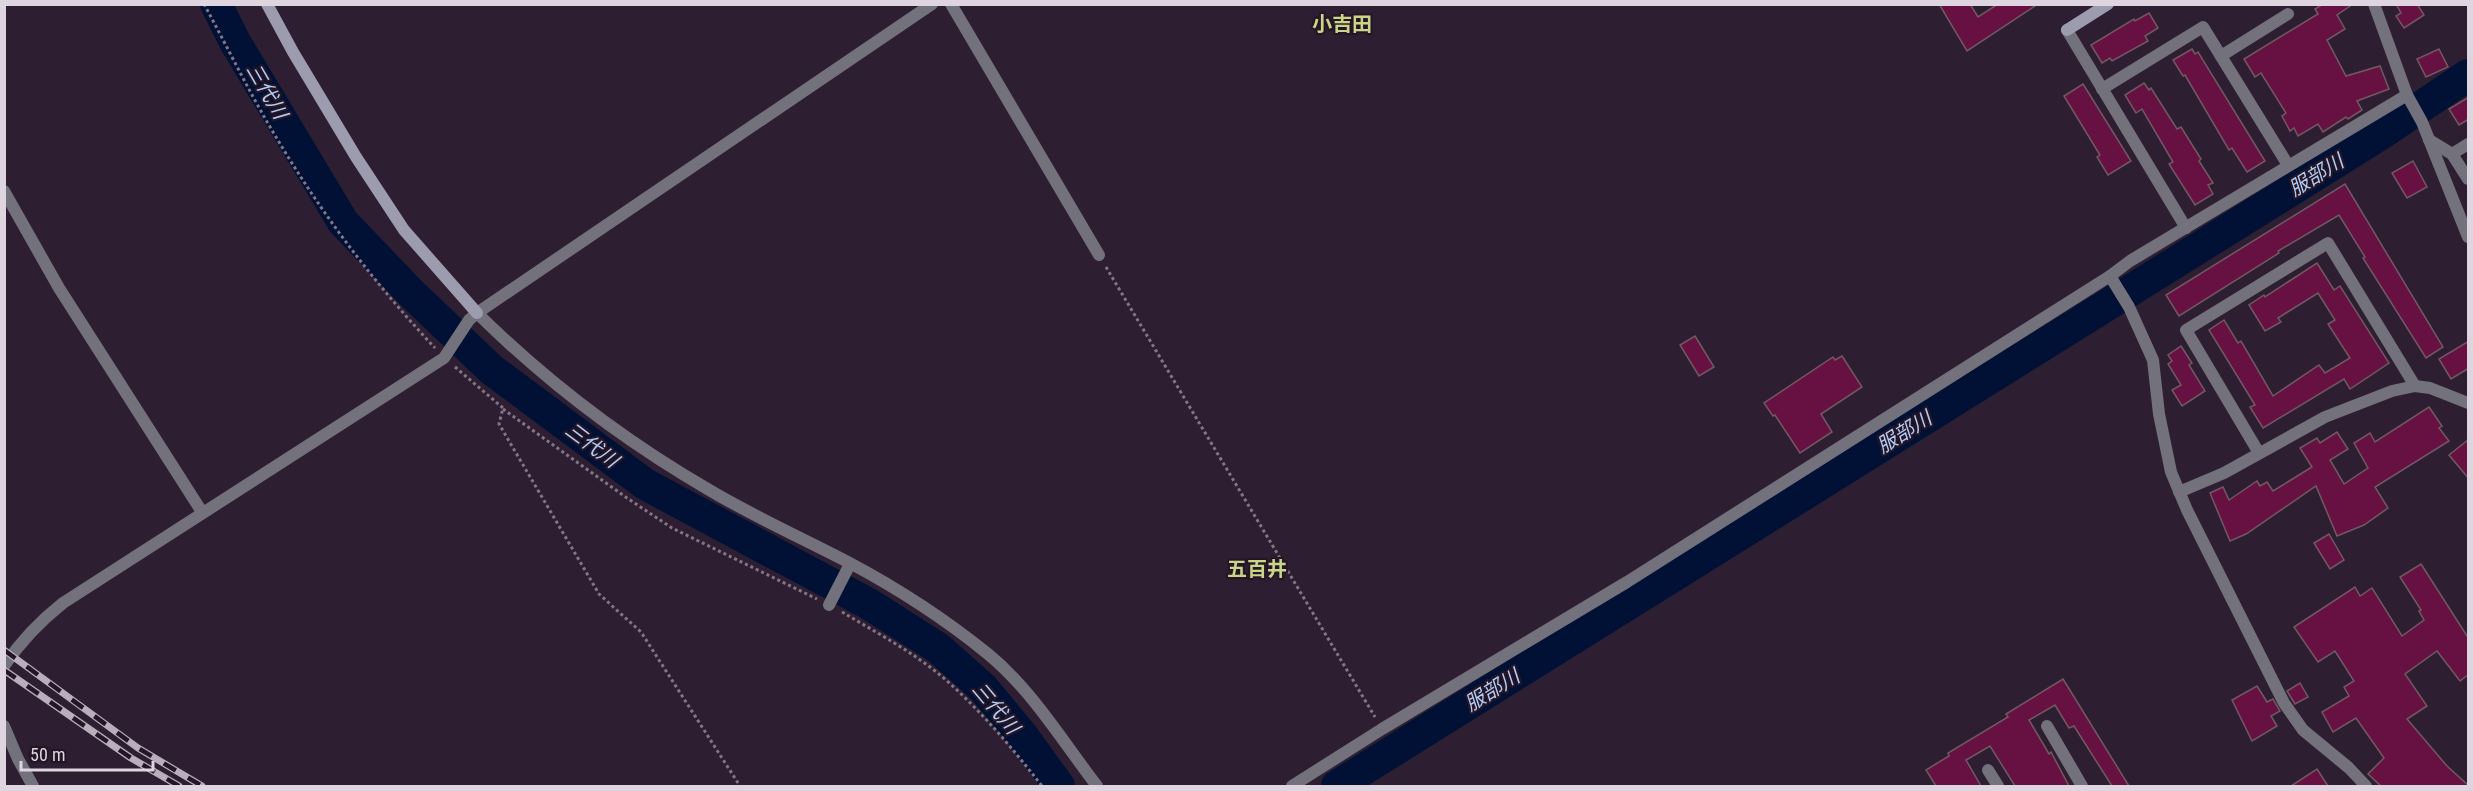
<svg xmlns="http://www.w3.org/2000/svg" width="2473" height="791" font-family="'Roboto Condensed','Noto Sans JP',sans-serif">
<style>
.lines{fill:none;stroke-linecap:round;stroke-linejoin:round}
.river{stroke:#001135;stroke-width:32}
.building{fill:#671143;stroke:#725863;stroke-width:1.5}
.path{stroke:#837786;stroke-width:3;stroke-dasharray:3 3;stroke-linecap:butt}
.street{stroke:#72717c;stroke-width:12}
.secondary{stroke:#9d9cae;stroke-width:12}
.rail-casing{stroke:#b9aebb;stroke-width:7}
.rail{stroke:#241627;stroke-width:4.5;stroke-dasharray:14;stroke-linecap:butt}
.labels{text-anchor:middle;stroke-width:4.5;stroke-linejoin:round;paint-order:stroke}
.neighbourhood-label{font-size:20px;font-weight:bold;fill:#cbd588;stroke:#241627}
.water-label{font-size:20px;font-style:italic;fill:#b3cef6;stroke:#241627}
</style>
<rect width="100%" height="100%" fill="#2d1f31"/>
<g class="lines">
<g class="river">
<path d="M216,4L235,42L343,222L409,291L492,370L645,484L869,604L938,648L983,688L1022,735L1059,786"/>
<path d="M1337,786L2381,134L2468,75"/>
</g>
</g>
<g class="building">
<path d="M1939,4H1970L1978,17L1998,4H2038L1967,51Z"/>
<path d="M2323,4H2353L2337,15L2345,29L2327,40L2346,76L2380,66L2389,89L2357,101L2362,110L2348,119L2346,117L2323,132L2318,124L2298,136L2294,128L2290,131L2282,116L2286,113L2261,73L2255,77L2244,59L2318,14L2315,9Z"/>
<path d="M2396,4H2417L2424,15L2404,28L2396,16L2401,13Z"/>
<path d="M2149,13L2158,28L2145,36L2148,41L2112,61L2110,58L2102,63L2091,45L2134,19L2135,21Z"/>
<path d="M2192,49L2195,54L2198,52L2265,161L2247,172L2232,148L2229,150L2185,75L2183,76L2173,60Z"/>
<path d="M2439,49L2448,67L2426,77L2417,59Z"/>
<path d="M2144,83L2149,90L2151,88L2177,129L2181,127L2201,159L2199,161L2213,183L2208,185L2213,194L2195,205L2169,164L2173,162L2142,109L2136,113L2125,95Z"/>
<path d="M2083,84L2131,161L2108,175L2097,157L2100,155L2064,96Z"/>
<path d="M2469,97V119L2459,125L2449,109Z"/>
<path d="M2413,161L2427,187L2407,198L2392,173Z"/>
<path d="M2345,184L2443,347L2426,358L2363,258L2365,257L2339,215L2278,251L2279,253L2179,316L2166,295Z"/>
<path d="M2317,263L2334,290L2340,286L2389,363L2350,389L2344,379L2263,428L2250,407L2255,405L2209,330L2224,320L2238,343L2241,341L2273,396L2319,365L2325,373L2350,358L2328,324L2335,320L2318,293L2278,318L2281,322L2265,331L2249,305L2264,295L2265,297Z"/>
<path d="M1695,336L1714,367L1699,376L1680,345Z"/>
<path d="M2469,341V368L2451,379L2439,359Z"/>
<path d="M2181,346L2192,363L2189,365L2205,391L2182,406L2172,390L2181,385L2168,364L2172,361L2168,355Z"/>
<path d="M1842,356L1862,387L1821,414L1832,432L1800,453L1775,415L1773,416L1764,403L1833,357L1835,360Z"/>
<path d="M2429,407L2442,426L2439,428L2449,441L2375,487L2388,508L2364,525L2337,536L2316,486L2246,534L2230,541L2210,493L2223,487L2229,500L2257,481L2260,486L2267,482L2273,491L2312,467L2300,448L2317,438L2320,443L2337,432L2348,449L2330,460L2344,484L2368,468L2354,443L2370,433L2375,442Z"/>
<path d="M2469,439V479L2449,455Z"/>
<path d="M2329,534L2344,560L2330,569L2314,543Z"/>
<path d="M2421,564L2469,639V674L2460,681L2437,651L2405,674L2427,706L2407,719L2447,766L2469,786H2381L2368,774L2384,758L2356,718L2333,732L2322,712L2349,696L2344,687L2354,681L2335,651L2318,662L2294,627L2355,587L2360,596L2372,588L2402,636L2424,620L2419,611L2421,610L2400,577Z"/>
<path d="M2063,679L2129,786H2112L2074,726L2069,728L2055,705L2029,720L2049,754L2051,752L2069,786H2015L1990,746L1966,760L1981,786H1936L1926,770L1949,756L1948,753L2008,717L2006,714Z"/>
<path d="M2300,683L2308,697L2295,704L2287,691Z"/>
<path d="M2257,686L2267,702L2273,699L2280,711L2271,716L2277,726L2252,741L2232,700Z"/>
<path d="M2317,769L2328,786H2291Z"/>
</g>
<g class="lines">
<g class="path">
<path d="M204,4C228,48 250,94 276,137C321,213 374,283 435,348"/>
<path d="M1106,267L1375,717"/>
<path d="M455,367L503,408L499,424L599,594L641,632L740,786"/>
<path d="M503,409L627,498L672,528L817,599"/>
<path d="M842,612C877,633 915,653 946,680C982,712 1013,749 1042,786"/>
</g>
<g class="street">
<path d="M951,4L1099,255"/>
<path d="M2374,4L2407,95L2422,122L2468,237"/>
<path d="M2067,30L2186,228"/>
<path d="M2221,56L2288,14"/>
<path d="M2102,89L2203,27L2288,165"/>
<path d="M2429,140L2452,154L2468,179"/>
<path d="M2452,154L2468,144"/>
<path d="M4,191L59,288L202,512"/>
<path d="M2110,276L2129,307L2153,360L2159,414L2171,472L2187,510L2284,703L2303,730L2349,768L2366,786"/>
<path d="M477,313C547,382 626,442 711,491C755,517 802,538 848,562C897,588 945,619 988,654C1032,690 1063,742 1097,786"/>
<path d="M2259,453L2186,330L2328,243L2415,386"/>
<path d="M2179,492L2224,473L2325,417L2392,391L2415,386L2430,388L2468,403"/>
<path d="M829,605L850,564"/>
<path d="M4,666C21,641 39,622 63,603L444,358L469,320L477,313L932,4"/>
<path d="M4,726L18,759L33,786"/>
<path d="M2047,726L2082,786"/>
<path d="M1988,770L1998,786"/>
<path d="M1292,786L1382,729L1627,582L2110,276L2130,261L2407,95"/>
</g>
<g class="secondary">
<path d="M267,4L293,52L356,157L404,230L477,313"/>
<path d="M2067,30L2108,4"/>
</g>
<g class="rail-casing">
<g id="rail">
<path d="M4,650L138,748L202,786"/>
<path d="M4,670L131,758L179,786"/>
</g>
</g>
<use href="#rail" class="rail"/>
</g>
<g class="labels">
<g class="neighbourhood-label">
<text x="1342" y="31">小吉田</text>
<text x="1257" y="576">五百井</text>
</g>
<g class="water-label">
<text transform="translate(267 91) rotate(60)" y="7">三代川</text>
<text transform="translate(2316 175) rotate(-32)" y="7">服部川</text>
<text transform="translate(1904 432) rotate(-32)" y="7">服部川</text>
<text transform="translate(592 445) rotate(37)" y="7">三代川</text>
<text transform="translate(1492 690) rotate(-32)" y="7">服部川</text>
<text transform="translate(996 708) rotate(50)" y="7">三代川</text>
</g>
</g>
<rect width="2473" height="791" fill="none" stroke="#dfd5e1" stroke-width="12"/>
<path d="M21 761v9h132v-9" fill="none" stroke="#dfd5e1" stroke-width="3"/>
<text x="30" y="761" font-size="18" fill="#dfd5e1" stroke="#241627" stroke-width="4.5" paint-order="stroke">50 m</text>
</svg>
